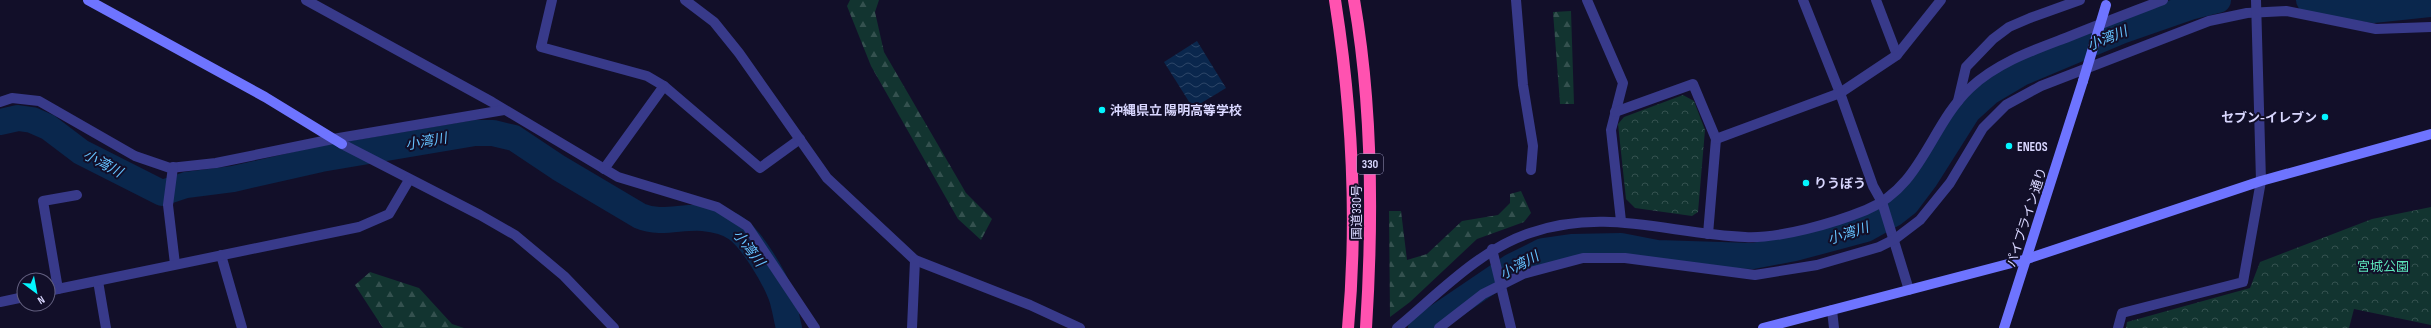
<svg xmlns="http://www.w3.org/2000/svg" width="2431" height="328" font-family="'Sofia Sans Condensed','Noto Sans JP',sans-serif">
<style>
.forest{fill:url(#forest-firs)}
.park{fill:url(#park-crowns)}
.water{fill:url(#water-waves)}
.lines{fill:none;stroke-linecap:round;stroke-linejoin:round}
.river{stroke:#0a274d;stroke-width:26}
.street{stroke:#383a8a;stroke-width:10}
.secondary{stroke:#6e74ff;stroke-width:10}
.highway{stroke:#ff52b0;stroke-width:12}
.secondary-bridge{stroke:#6e74ff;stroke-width:10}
.poi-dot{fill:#03f6ff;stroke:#120f29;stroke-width:1.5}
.labels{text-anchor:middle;stroke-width:4;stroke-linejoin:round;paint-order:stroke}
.shield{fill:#120f29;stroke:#9d9bbf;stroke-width:1}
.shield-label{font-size:12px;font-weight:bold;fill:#d9d7ff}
.poi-label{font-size:13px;font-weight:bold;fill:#d9d7ff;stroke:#120f29;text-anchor:start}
.street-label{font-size:13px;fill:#d9d7ff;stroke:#120f29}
.park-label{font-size:13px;fill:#5de5bb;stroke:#120f29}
.water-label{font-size:14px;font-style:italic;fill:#65c2ff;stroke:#120f29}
</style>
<defs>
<pattern id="forest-firs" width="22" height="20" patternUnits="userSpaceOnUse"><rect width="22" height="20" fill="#123430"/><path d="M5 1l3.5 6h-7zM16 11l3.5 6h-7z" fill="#34514f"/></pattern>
<pattern id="park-crowns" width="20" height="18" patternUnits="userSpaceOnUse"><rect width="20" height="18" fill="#123430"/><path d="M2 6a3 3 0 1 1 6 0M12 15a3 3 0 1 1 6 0" fill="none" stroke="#34514f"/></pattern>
<pattern id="water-waves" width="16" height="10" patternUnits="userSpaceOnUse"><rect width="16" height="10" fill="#0a274d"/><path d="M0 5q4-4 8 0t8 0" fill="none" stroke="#2d4668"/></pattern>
</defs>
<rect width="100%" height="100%" fill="#120f29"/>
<g class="forest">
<path d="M850,0H879L875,12L884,52L966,193L992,219L981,240L958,219L871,66L847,6Z"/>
<path d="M1571,11L1574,104H1560L1553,12Z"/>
<path d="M1521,191L1531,213L1524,222L1477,239L1410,302L1390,317L1389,211H1401L1407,260L1427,254L1462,221L1498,215L1510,203V194Z"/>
<path d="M370,272L419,288L452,324L464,328H383L355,285Z"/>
</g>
<g class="park">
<path d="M1683,95L1694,101L1705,130L1698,212L1692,216L1635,208L1626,199L1618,124L1624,117Z"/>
<path d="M2431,207V325L2354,309L2349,328H2126L2127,322L2250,288L2260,262L2372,219Z"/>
</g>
<path class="water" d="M1197,41L1226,88L1193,108L1164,62Z"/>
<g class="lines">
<g class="river">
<path d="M2309,0L2373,10L2431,4"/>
<path d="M0,122L18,118L32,120L48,127L81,152L162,193L186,185L233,179L321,159L475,133H493L514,138L559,168L640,216C661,225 681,216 703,218C714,219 728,222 737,229C753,241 774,277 781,295C785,306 786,317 789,328"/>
<path d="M1421,328L1511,267L1543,251L1571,247L1621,246L1657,253L1753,256L1795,248L1866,229L1893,214L1907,203L1925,179L1968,111L1989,92L2021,73L2121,31L2190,7L2218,0"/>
</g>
<g class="street">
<path d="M306,0L492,102L618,177L717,207L747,226L815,328"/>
<path d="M552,0L541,47L647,76L664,86L760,168L800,139"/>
<path d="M685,0L714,22L739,53L827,178L915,260L1030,305L1080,328"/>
<path d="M1516,0L1523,85L1533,146L1531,170"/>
<path d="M1587,0L1623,83L1611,130L1621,221"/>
<path d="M1803,0L1840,93L1873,186L1882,202L1909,290"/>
<path d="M1876,0L1897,55"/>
<path d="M1958,101L1966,67L1993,39L2009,27L2030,18L2080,0"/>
<path d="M0,102L12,98L39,101L135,156L170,168L216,163L333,139L504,110"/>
<path d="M1615,112L1693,84L1716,139L1708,234"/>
<path d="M1716,139L1840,93L1897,55L1941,0"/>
<path d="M342,144L480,215L515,235L564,276L614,328"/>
<path d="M173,167L168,205L175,264"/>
<path d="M604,169L664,86"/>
<path d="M1492,249L1511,328"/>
<path d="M221,255L242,328"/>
<path d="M98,281L106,328"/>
<path d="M58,289L43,201L77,195"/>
<path d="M48,291L359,227L389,214L409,180"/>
<path d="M0,302L24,297"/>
<path d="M1832,310L1834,328"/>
<path d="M912,328L915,260"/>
<path d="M1397,328C1438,294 1479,250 1530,233C1606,207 1669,234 1745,237C1779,239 1834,223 1866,210C1922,187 1930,126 1970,88C1998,62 2034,50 2068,37C2100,24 2132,12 2163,0"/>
<path d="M1439,328L1483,294L1523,274L1583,258H1625L1755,275L1817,265L1879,247L1895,239L1920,220L1950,183L1983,128L2006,105L2041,86L2209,21L2247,13L2286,11L2376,29L2431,27"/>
<path d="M2118,328L2122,313L2243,282L2261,181L2256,0"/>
</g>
<g class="secondary">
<path d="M88,0L265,97L342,144"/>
<path d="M1763,328L2027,259L2261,181L2431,134"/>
<path d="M2004,328L2083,81"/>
</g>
<g class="highway">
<path d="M1335,0C1352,108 1358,219 1348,328"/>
<path d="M1354,0C1373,108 1373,219 1366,328"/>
</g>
<path class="secondary-bridge" d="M2083,81L2106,5"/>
</g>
<g class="poi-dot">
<circle cx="1102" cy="110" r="4"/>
<circle cx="2325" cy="117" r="4"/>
<circle cx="2009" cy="146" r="4"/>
<circle cx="1806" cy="183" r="4"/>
</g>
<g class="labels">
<rect class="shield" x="1357" y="154" width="26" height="20" rx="3"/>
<g class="shield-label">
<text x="1370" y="168">330</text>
</g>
<g class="poi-label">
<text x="1110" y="115">沖縄県立 陽明高等学校</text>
<text x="2317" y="122" text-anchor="end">セブン-イレブン</text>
<text x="2017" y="151">ENEOS</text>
<text x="1814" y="188">りうぼう</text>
</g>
<g class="street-label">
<text transform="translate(1356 212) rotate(-90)" y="5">国道330号</text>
<text transform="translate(2026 217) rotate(-72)" y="5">パイプライン通り</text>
</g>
<g class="park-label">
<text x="2383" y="271">宮城公園</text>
</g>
<g class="water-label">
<text transform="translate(2107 38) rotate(-22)" y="5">小湾川</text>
<text transform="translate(426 141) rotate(-10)" y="5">小湾川</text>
<text transform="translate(103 163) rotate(28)" y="5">小湾川</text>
<text transform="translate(1848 233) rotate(-18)" y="5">小湾川</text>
<text transform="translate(749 248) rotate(52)" y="5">小湾川</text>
<text transform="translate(1519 265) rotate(-29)" y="5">小湾川</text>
</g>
</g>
<g transform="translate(36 292) rotate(148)"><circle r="19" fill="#120f29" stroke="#625f7f"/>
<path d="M0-3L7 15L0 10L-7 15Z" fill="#03f6ff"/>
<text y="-6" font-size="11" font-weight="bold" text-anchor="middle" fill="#d9d7ff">N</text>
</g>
</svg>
